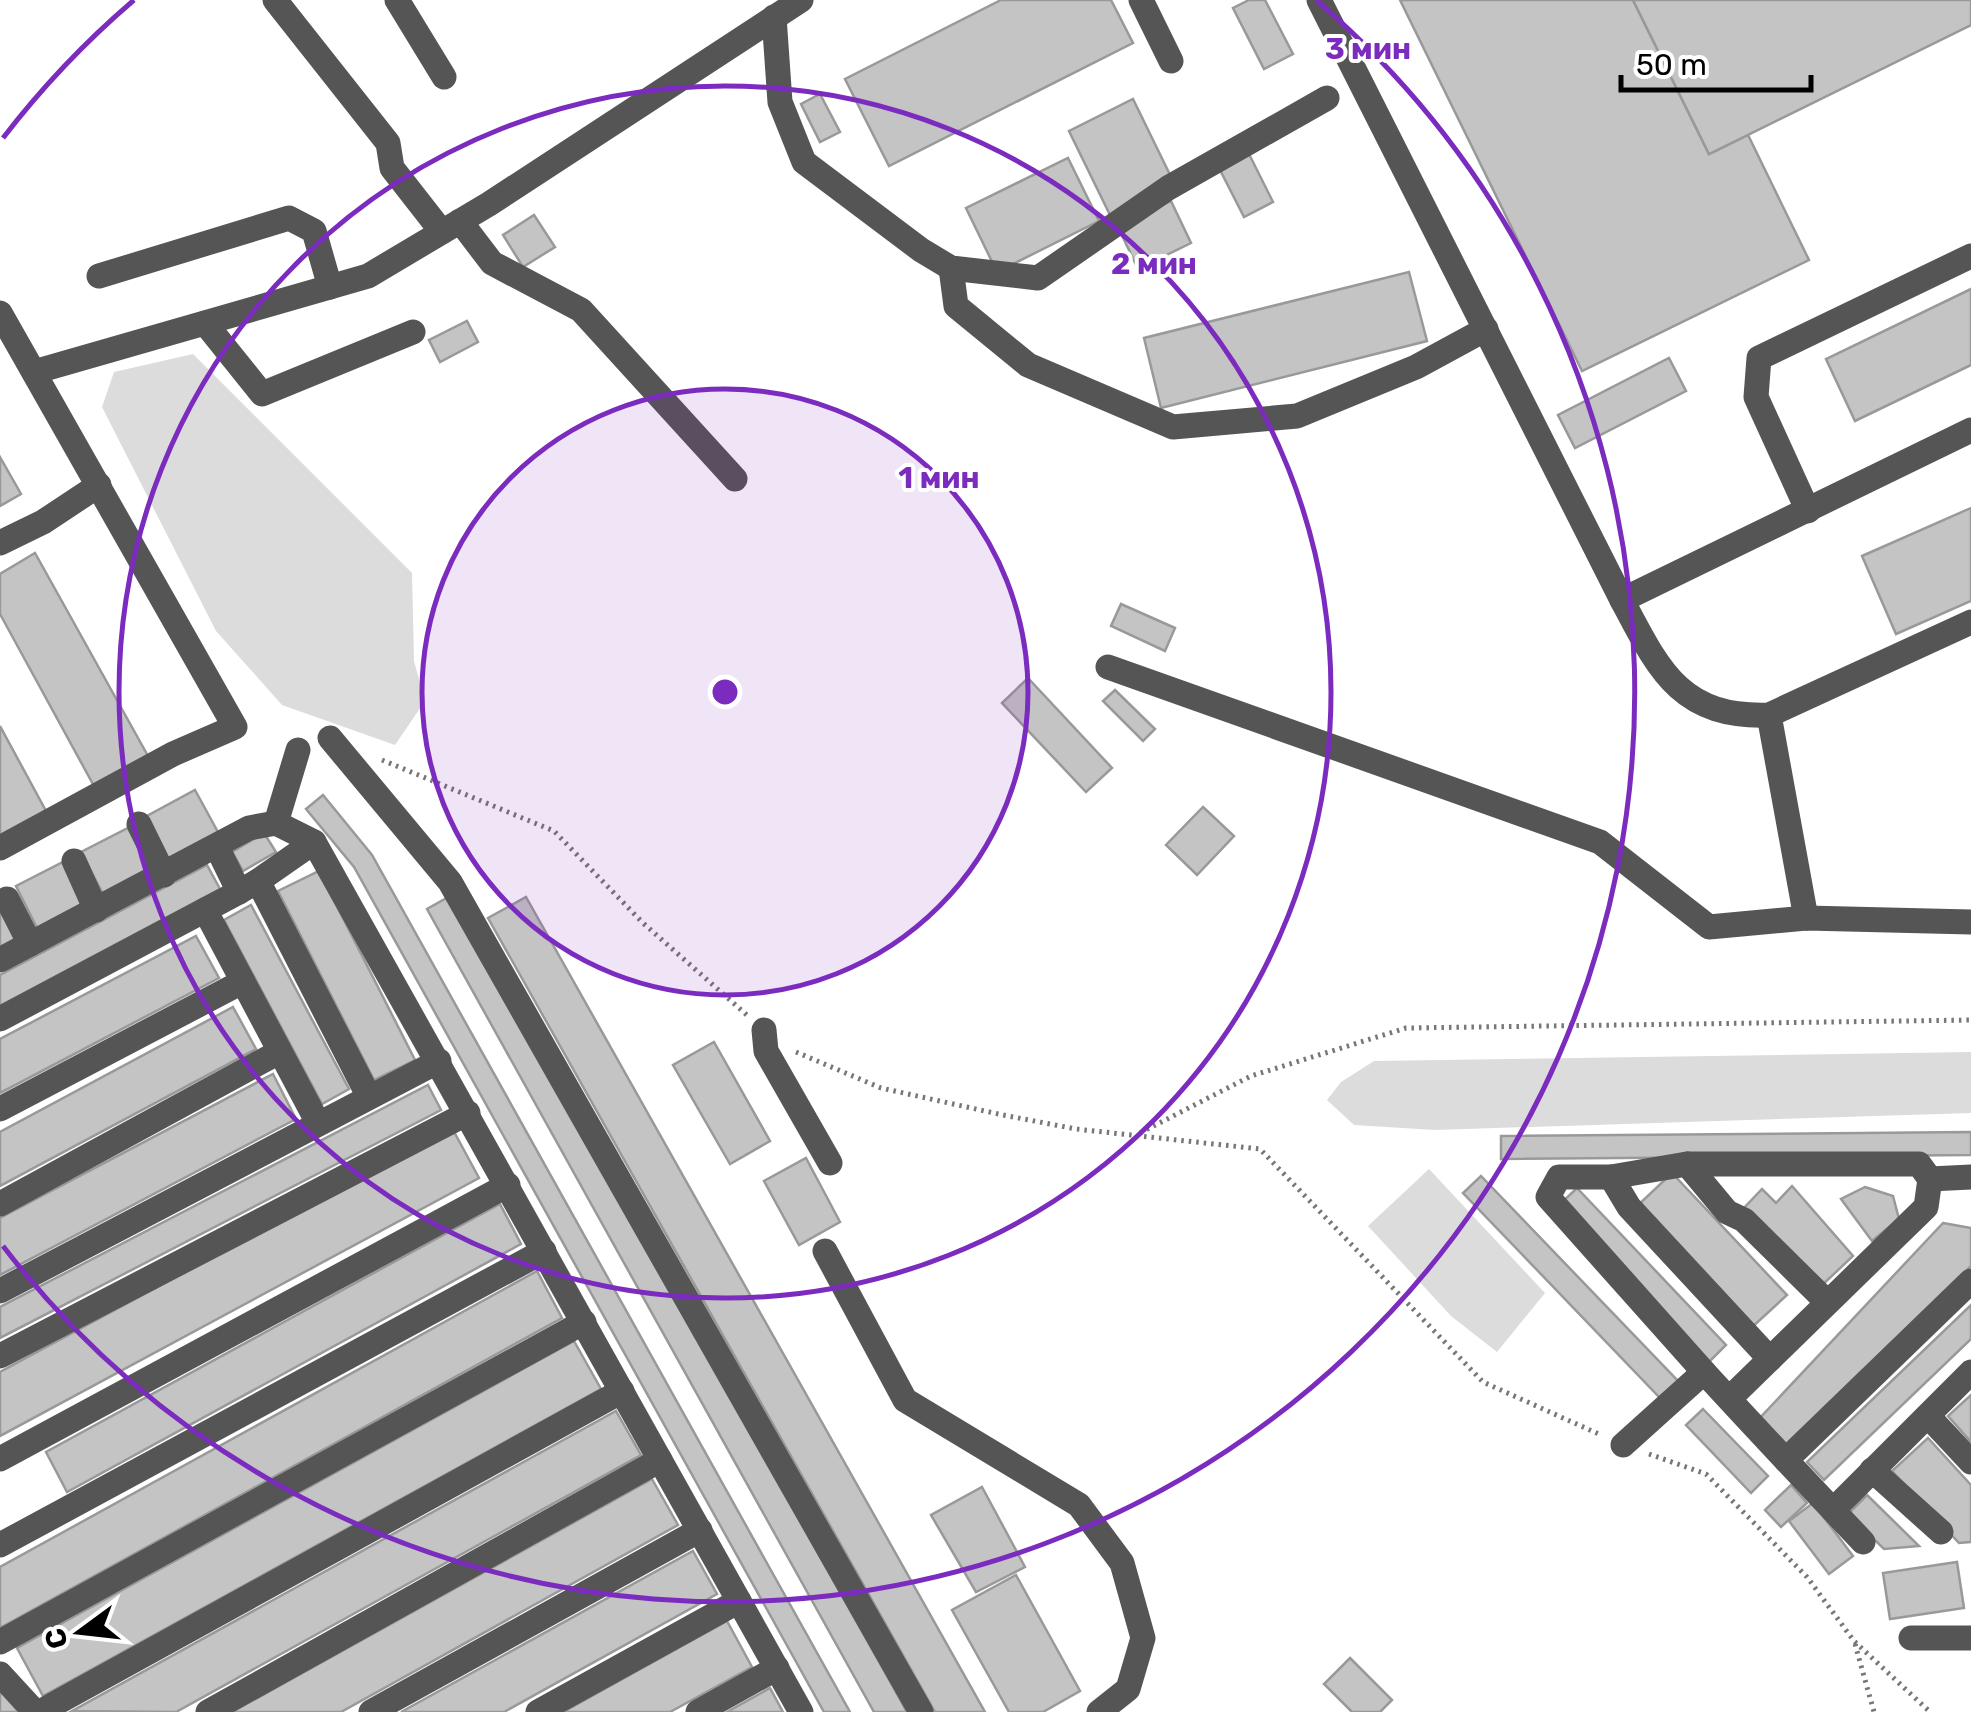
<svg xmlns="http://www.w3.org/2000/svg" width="1971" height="1712" font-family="Rubik,sans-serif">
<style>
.green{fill:#dcdcdc}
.building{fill:#c4c4c4;stroke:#999;stroke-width:2.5}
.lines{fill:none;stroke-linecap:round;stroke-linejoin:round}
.path{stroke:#777;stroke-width:5;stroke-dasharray:2.5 5;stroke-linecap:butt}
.minor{stroke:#555;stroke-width:25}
.ring{fill:none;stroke:#7b2cbf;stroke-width:5}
.centre{fill:#7b2cbf;stroke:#fff;stroke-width:5}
.ring-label{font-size:30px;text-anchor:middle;font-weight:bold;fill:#7b2cbf;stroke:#fff;stroke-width:8;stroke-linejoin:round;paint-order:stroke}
</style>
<rect width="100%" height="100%" fill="#fff"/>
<g class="green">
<path d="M193,354L412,573L414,661L425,701L395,745L282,705L216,631L102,407L114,372Z"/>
<path d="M1971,1052V1113L1435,1130L1354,1125L1327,1100L1341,1082L1374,1061Z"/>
<path d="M1429,1169L1545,1293L1497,1352L1451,1316L1368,1226Z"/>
</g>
<g class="building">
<path d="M1001,0H1111L1133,43L889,166L845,79Z"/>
<path d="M1249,0H1265L1293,54L1264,69L1233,8Z"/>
<path d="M1400,0H1633L1709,154L1748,135L1809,260L1582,371Z"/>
<path d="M1633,0H1971V25L1709,154Z"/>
<path d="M820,94L840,132L820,142L801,104Z"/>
<path d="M1133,99L1174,183L1110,215L1069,131Z"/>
<path d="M1246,148L1273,202L1244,217L1216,162Z"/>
<path d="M1068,158L1099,221L997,272L966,208Z"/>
<path d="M1171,201L1191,243L1138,269L1118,227Z"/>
<path d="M534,215L555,247L523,267L503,235Z"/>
<path d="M1409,272L1427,341L1161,408L1144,338Z"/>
<path d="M1971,289V365L1855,421L1826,359Z"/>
<path d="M467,321L478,342L440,362L429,340Z"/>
<path d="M1669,358L1686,391L1575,448L1558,415Z"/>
<path d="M0,457L21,494L0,506Z"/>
<path d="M1971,508V601L1896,634L1862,556Z"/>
<path d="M35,553L148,756L94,786L0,614V574Z"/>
<path d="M1121,604L1175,628L1165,651L1111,626Z"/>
<path d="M1028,678L1112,768L1086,792L1002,703Z"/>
<path d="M1115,690L1155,729L1143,741L1103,701Z"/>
<path d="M0,726L46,811L0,836Z"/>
<path d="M195,790L219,834L169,862L145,817Z"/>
<path d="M323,795L372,855L850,1712H824L354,867L306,809Z"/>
<path d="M1203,807L1234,836L1197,875L1166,845Z"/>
<path d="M128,828L149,869L103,894L81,852Z"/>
<path d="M264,833L276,852L243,871L232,852Z"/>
<path d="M63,862L84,903L37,928L16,886Z"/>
<path d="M207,865L220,889L0,1006V975Z"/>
<path d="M319,871L415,1060L374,1080L278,891Z"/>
<path d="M452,895L907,1712H874L427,909Z"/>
<path d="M526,897L985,1712H935L488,918Z"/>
<path d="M251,905L349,1089L322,1104L224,920Z"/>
<path d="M0,909L16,938L0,947Z"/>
<path d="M196,936L219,978L0,1093V1039Z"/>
<path d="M233,1007L256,1049L0,1186V1132Z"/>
<path d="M714,1042L770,1141L730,1164L673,1065Z"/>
<path d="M273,1074L296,1119L0,1275V1218Z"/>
<path d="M428,1085L441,1110L0,1338V1307Z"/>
<path d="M452,1128L479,1178L0,1436V1372Z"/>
<path d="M1971,1132V1155L1501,1159V1136Z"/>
<path d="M806,1158L840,1222L799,1245L764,1181Z"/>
<path d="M1672,1173L1787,1295L1749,1330L1635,1208Z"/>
<path d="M1481,1176L1679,1382L1661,1399L1463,1193Z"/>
<path d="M1792,1186L1853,1256L1819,1288L1742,1210L1762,1189L1776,1203Z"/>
<path d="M1865,1187L1893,1196L1899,1219L1872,1241L1841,1199Z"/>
<path d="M1577,1188L1726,1345L1709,1362L1560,1204Z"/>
<path d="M500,1204L521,1244L67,1492L46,1452Z"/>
<path d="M1943,1223L1971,1228V1266L1787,1451L1757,1421Z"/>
<path d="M537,1271L562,1318L0,1628V1567Z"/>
<path d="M1971,1305V1339L1824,1480L1807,1462Z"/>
<path d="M574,1341L601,1389L43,1696L17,1648Z"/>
<path d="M1971,1395V1442L1948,1416Z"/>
<path d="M1703,1409L1768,1476L1751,1493L1686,1425Z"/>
<path d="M616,1411L641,1455L176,1712L72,1711Z"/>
<path d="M1928,1438L1971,1485V1542L1959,1543L1892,1471Z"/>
<path d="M652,1479L678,1525L341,1712H232Z"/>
<path d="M1791,1485L1807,1503L1781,1527L1765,1510Z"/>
<path d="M982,1487L1025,1567L976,1592L931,1515Z"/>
<path d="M1867,1495L1919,1546L1884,1549L1848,1514Z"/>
<path d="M1813,1503L1853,1556L1829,1574L1789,1521Z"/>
<path d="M693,1551L717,1594L504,1712H401Z"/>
<path d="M1957,1562L1964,1608L1890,1619L1883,1573Z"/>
<path d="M1016,1575L1080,1691L1043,1712H1009L952,1610Z"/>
<path d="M727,1621L752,1667L670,1712H563Z"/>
<path d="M1350,1658L1392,1700L1380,1712H1352L1324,1684Z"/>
<path d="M770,1688L783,1712H727Z"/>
<path d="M0,1691L19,1712H0Z"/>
</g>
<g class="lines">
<g class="path">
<path d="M382,760L554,831L643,923L748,1016"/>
<path d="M796,1052L881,1088L1003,1115L1076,1129L1260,1149L1483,1382L1601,1435"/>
<path d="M1140,1133L1251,1076L1406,1028L1971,1020"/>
<path d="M1649,1454L1706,1474L1807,1577L1854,1641L1930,1712"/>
<path d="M1855,1644L1874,1712"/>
</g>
<g class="minor">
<path d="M275,0L388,143L392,168L442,232"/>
<path d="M397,0L444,77"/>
<path d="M1141,0L1171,61"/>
<path d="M1319,0L1622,600C1659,670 1680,718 1769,715L1971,622"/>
<path d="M774,17L780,102L804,162L921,250L951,268L1038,278L1168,188L1327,98"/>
<path d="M460,221L492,263L581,310L735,479"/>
<path d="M951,268L956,306L1028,365L1173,427L1297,416L1416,367L1486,329"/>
<path d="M99,276L289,218L314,231L330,287"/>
<path d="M0,313L235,727L173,754L0,848"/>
<path d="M205,323L262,394L413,332"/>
<path d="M34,372L368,276L489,204L801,0"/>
<path d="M1808,511L1756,397L1759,358L1971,256"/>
<path d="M0,543L43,522L99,485"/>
<path d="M1622,600L1971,430"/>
<path d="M1108,667L1600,842L1709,927L1806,918L1971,922"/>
<path d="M1769,715L1806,918"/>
<path d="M330,738L450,882L921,1712"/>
<path d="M276,823L298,750"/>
<path d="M139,824L164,875"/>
<path d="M217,847L239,892L258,881L369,1097"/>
<path d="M74,861L96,910"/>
<path d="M258,881L314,842"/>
<path d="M7,899L30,944"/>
<path d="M205,910L318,1123"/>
<path d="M0,960L249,828L276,823L314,842L801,1712"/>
<path d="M0,1019L239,892"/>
<path d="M764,1030L766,1051L830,1163"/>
<path d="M0,1109L242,982"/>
<path d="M1687,1164L1727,1212L1744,1220L1827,1302"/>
<path d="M1611,1177L1629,1207L1770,1359"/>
<path d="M1930,1179L1971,1177"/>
<path d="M0,1204L279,1052"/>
<path d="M825,1251L905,1400L1079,1505L1122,1563L1143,1638L1128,1689L1099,1712"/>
<path d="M0,1291L439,1061"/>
<path d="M0,1356L468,1113"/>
<path d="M1729,1399L1926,1207L1930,1179L1919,1164H1687L1611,1177H1559L1548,1197L1704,1372C1757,1430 1810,1486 1863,1542"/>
<path d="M1928,1416L1971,1462"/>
<path d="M1623,1445L1704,1372"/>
<path d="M0,1459L508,1185"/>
<path d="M1786,1460L1971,1281"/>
<path d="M1872,1470L1941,1532"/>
<path d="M1833,1510L1971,1372"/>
<path d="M0,1545L544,1251"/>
<path d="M1911,1638H1971"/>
<path d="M0,1642L584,1322"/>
<path d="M0,1674L35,1712"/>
<path d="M40,1712L622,1391"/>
<path d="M208,1712L660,1460"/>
<path d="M371,1712L700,1530"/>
<path d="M538,1712L739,1601"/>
<path d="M698,1712L777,1668"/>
</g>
</g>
<circle cx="725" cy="692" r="303" fill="#7b2cbf" fill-opacity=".12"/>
<g class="ring">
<circle cx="725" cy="692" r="303"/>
<circle cx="725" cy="692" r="606"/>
<path d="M3 138A910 910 0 0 1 134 0M1316 0A910 910 0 1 1 3 1246"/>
</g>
<circle cx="725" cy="692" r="15" class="centre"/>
<g class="ring-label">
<text x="1368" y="59">3 мин</text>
<text x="1154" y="274">2 мин</text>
<text x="939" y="488">1 мин</text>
</g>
<g transform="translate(80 1632) rotate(255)" stroke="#ffffff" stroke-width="8" paint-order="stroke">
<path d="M0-8L18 38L0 25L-18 38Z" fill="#000000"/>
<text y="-15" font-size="28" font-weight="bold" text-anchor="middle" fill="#000000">С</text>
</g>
<path d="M1621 75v15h190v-15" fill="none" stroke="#000000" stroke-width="5"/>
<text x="1636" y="75" font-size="30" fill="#000000" stroke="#ffffff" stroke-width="8" paint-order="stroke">50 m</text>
</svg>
